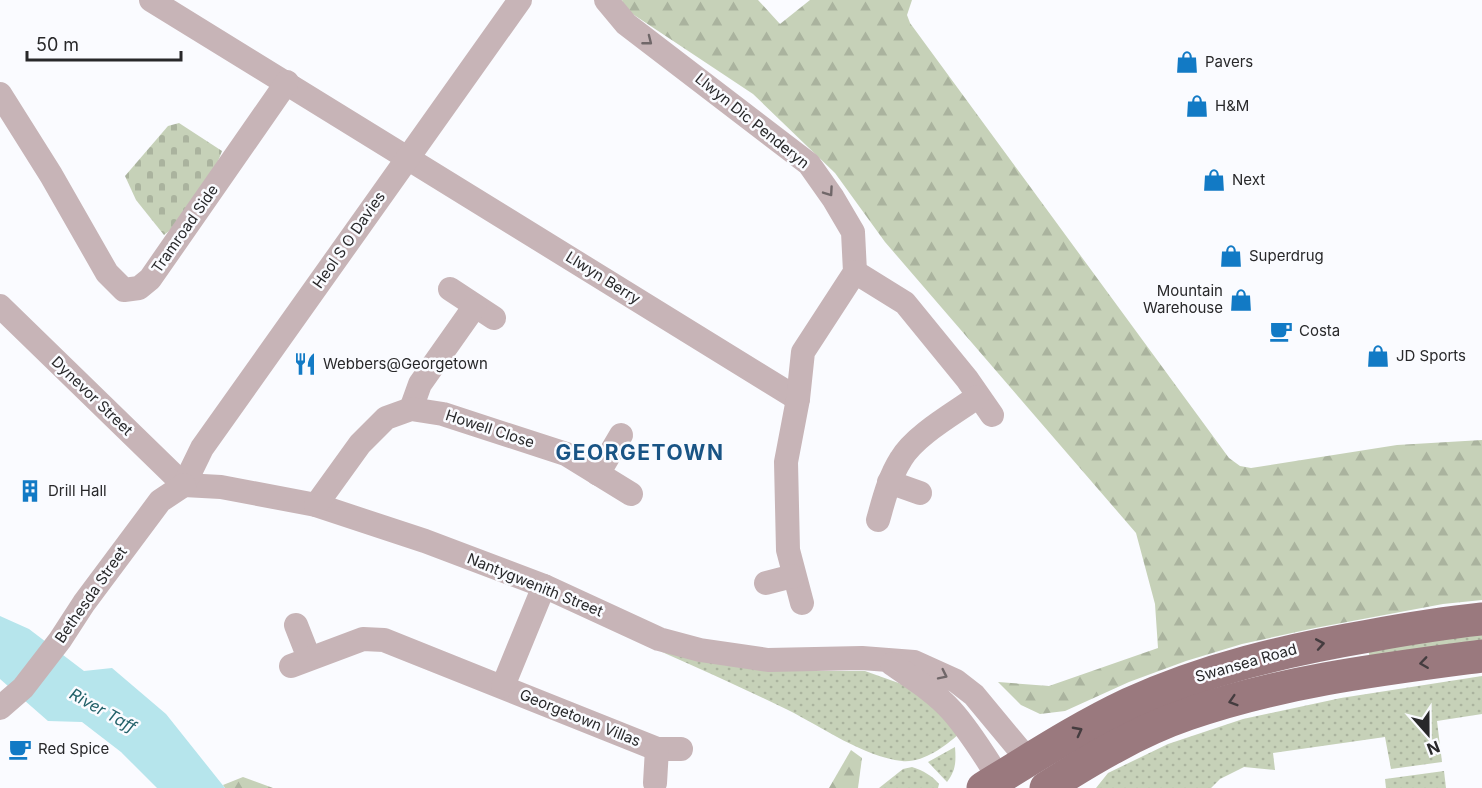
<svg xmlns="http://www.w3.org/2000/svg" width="1482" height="788" font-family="Inter,sans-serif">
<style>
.grass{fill:url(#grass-dots)}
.forest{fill:url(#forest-firs)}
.cemetery{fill:url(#cemetery-stones)}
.water{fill:#b6e5ec}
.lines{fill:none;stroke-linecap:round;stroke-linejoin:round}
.street{stroke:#c7b4b7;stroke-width:24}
.primary{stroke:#9a797e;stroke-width:33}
.oneway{stroke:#706769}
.oneway2{stroke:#443c3f}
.labels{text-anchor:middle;stroke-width:5;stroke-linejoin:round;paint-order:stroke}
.poi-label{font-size:15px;fill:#28282a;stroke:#fafbff;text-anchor:start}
.street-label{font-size:15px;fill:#28282a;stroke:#fafbff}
.water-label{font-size:16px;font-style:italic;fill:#226169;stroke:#fafbff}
.district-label{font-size:21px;font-weight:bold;letter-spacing:1.5px;fill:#195485;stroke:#fafbff}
</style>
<defs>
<pattern id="grass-dots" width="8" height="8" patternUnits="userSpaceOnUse" patternTransform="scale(1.5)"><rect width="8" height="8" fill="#c6d1b8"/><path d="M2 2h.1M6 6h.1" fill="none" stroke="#aab39e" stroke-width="1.8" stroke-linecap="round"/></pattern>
<pattern id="forest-firs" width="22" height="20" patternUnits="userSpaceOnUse" patternTransform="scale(1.5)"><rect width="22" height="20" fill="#c6d1b8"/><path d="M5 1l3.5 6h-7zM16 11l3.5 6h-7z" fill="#aab39e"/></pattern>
<pattern id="cemetery-stones" width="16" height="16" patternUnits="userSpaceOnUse" patternTransform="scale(1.5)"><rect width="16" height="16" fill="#c6d1b8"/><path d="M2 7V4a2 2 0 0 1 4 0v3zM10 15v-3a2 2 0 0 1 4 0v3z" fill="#aab39e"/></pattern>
</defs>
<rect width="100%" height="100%" fill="#fafbff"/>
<g class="grass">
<path d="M1482,630V642L1370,659L1368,648Z"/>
<path d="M662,652L809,671H865L907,686L943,714L959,734C944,747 923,763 902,761C864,757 822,727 788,710C747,690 705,671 662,652Z"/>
<path d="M1482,676V714L1437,721L1442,762L1391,769L1385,737L1273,753L1275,770L1244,767L1220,779L1211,788H1096L1108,773L1168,744L1243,719L1341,698Z"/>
<path d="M955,747C956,762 956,770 947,782L928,762Z"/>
<path d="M912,767C924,771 931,775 939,784L938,788H879L903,769Z"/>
<path d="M1444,771L1446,788H1386L1385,779Z"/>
</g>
<g class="forest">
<path d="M622,0H758L780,24L810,0H912L907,15L910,23L1229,458L1240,466L1251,468L1397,445L1482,440V600L1443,604L1315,628L1242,644L1186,661L1129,682L1065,711L1040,714L1021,705L998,682L1049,686L1158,648L1155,604L1136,533L885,242L835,173L753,94L625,9Z"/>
<path d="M851,750L862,758L858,788H829Z"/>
<path d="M243,777L273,788H225L223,785Z"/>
</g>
<path class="cemetery" d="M179,123L222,151C213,176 186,220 164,235L136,200L125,176L168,126Z"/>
<path class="water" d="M0,616L29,629L84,671L112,668L166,714L225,788H157L121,752L82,722L48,721L0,679Z"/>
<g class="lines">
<g class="street">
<path d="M151,0L798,399"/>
<path d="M606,0L626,24L809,164L833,198L853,232L855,272L803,352L798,399L786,462L788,550L802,603"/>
<path d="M0,94L51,175L107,273L124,290L139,288L150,279L287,82"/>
<path d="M855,272L905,303L967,379L992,415"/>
<path d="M450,289L494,318"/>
<path d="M0,306L184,485"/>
<path d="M411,409L420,384L475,306"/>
<path d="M598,474L621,435"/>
<path d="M889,482L920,493"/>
<path d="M184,485L221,487L316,505L425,541L544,586L659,639L700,650L768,660L862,658L914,662L956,681L974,695L1028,760"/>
<path d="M184,485L202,448L520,0"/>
<path d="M316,505L360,444L386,418L411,409L443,414L566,454L631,494"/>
<path d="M878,520C884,499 889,478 901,459C915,435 955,413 977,397"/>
<path d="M766,583L793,576"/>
<path d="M296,625L309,658"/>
<path d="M892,664C912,678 934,691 951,710C970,731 984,755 999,778"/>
<path d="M291,666L363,639L384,640L657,749H681"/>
<path d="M503,686L544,586"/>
<path d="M0,708L23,688L60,640L84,603L160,501L184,485"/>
<path d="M655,783L657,749"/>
</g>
<g class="primary">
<path d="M983,788C1031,759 1078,728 1129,704C1205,669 1287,650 1369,636C1407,629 1444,623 1482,619"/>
<path d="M1046,788C1090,760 1138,731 1188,714C1283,681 1383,669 1482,656"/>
</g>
</g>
<defs><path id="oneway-chevron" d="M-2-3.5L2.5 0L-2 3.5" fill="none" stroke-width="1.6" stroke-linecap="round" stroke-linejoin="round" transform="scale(1.5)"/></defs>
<g class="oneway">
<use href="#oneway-chevron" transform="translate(648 41) rotate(38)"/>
<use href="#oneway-chevron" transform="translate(829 192) rotate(55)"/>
<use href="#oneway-chevron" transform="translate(943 675) rotate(26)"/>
</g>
<g class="oneway2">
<use href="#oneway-chevron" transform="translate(1320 644) rotate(-10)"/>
<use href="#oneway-chevron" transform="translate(1424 663) rotate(172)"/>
<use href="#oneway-chevron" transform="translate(1233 701) rotate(163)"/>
<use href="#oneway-chevron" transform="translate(1078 731) rotate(-28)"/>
</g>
<defs>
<g id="shop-bare" transform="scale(1.8)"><path d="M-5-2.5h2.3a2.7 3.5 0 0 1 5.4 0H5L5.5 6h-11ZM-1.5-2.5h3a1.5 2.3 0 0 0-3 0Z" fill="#127ac5" stroke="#fafbff" stroke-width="2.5" paint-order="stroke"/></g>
<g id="cafe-bare" transform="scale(1.8)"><path d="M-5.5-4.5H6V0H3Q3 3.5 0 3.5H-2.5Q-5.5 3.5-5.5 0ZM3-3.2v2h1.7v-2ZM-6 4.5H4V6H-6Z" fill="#127ac5" stroke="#fafbff" stroke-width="2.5" paint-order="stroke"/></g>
<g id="restaurant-bare" transform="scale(1.8)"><path d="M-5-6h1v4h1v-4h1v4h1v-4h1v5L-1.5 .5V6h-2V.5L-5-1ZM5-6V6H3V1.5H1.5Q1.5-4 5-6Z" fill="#127ac5" stroke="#fafbff" stroke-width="2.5" paint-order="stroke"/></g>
<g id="building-bare" transform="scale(1.8)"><path d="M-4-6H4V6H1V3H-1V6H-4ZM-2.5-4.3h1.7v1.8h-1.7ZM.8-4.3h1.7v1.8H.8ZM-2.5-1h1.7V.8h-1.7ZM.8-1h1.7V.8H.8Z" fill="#127ac5" stroke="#fafbff" stroke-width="2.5" paint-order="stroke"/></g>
</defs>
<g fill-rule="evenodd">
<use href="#shop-bare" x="1187" y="62"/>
<use href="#shop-bare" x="1197" y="106"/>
<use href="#shop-bare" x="1214" y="180"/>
<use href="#shop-bare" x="1231" y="256"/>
<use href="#shop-bare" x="1241" y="300"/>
<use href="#cafe-bare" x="1281" y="331"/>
<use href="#shop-bare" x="1378" y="356"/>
<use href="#restaurant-bare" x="305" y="364"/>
<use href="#building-bare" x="30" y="491"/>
<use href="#cafe-bare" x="20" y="749"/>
</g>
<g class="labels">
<g class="poi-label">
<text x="1205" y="67">Pavers</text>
<text x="1215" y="111">H&amp;M</text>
<text x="1232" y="185">Next</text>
<text x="1249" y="261">Superdrug</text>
<text x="1223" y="296" text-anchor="end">Mountain<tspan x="1223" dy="17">Warehouse</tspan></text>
<text x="1299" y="336">Costa</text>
<text x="1396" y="361">JD Sports</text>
<text x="323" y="369">Webbers@Georgetown</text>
<text x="48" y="496">Drill Hall</text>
<text x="38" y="754">Red Spice</text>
</g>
<g class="street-label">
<text transform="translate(752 121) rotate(39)" y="5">Llwyn Dic Penderyn</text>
<text transform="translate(185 229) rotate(-55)" y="5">Tramroad Side</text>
<text transform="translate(349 240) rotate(-55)" y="5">Heol S O Davies</text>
<text transform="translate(603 278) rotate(32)" y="5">Llwyn Berry</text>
<text transform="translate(92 396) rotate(44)" y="5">Dynevor Street</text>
<text transform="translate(490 429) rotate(18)" y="5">Howell Close</text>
<text transform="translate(535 585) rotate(22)" y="5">Nantygwenith Street</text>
<text transform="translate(91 595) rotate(-55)" y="5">Bethesda Street</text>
<text transform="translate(1246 663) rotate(-16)" y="5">Swansea Road</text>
<text transform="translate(580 718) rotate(22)" y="5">Georgetown Villas</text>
</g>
<g class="water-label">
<text transform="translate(103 710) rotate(29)" y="6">River Taff</text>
</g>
<g class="district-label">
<text x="640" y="460">GEORGETOWN</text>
</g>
</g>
<g transform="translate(1428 734) rotate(159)" stroke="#fafbff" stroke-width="4.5" paint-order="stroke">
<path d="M0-4.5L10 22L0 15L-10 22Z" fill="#28282a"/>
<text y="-9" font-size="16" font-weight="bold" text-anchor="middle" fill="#28282a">N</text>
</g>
<path d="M27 51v9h154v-9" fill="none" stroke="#28282a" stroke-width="3"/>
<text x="36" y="51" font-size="18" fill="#28282a" stroke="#fafbff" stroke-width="4.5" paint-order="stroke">50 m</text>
</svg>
